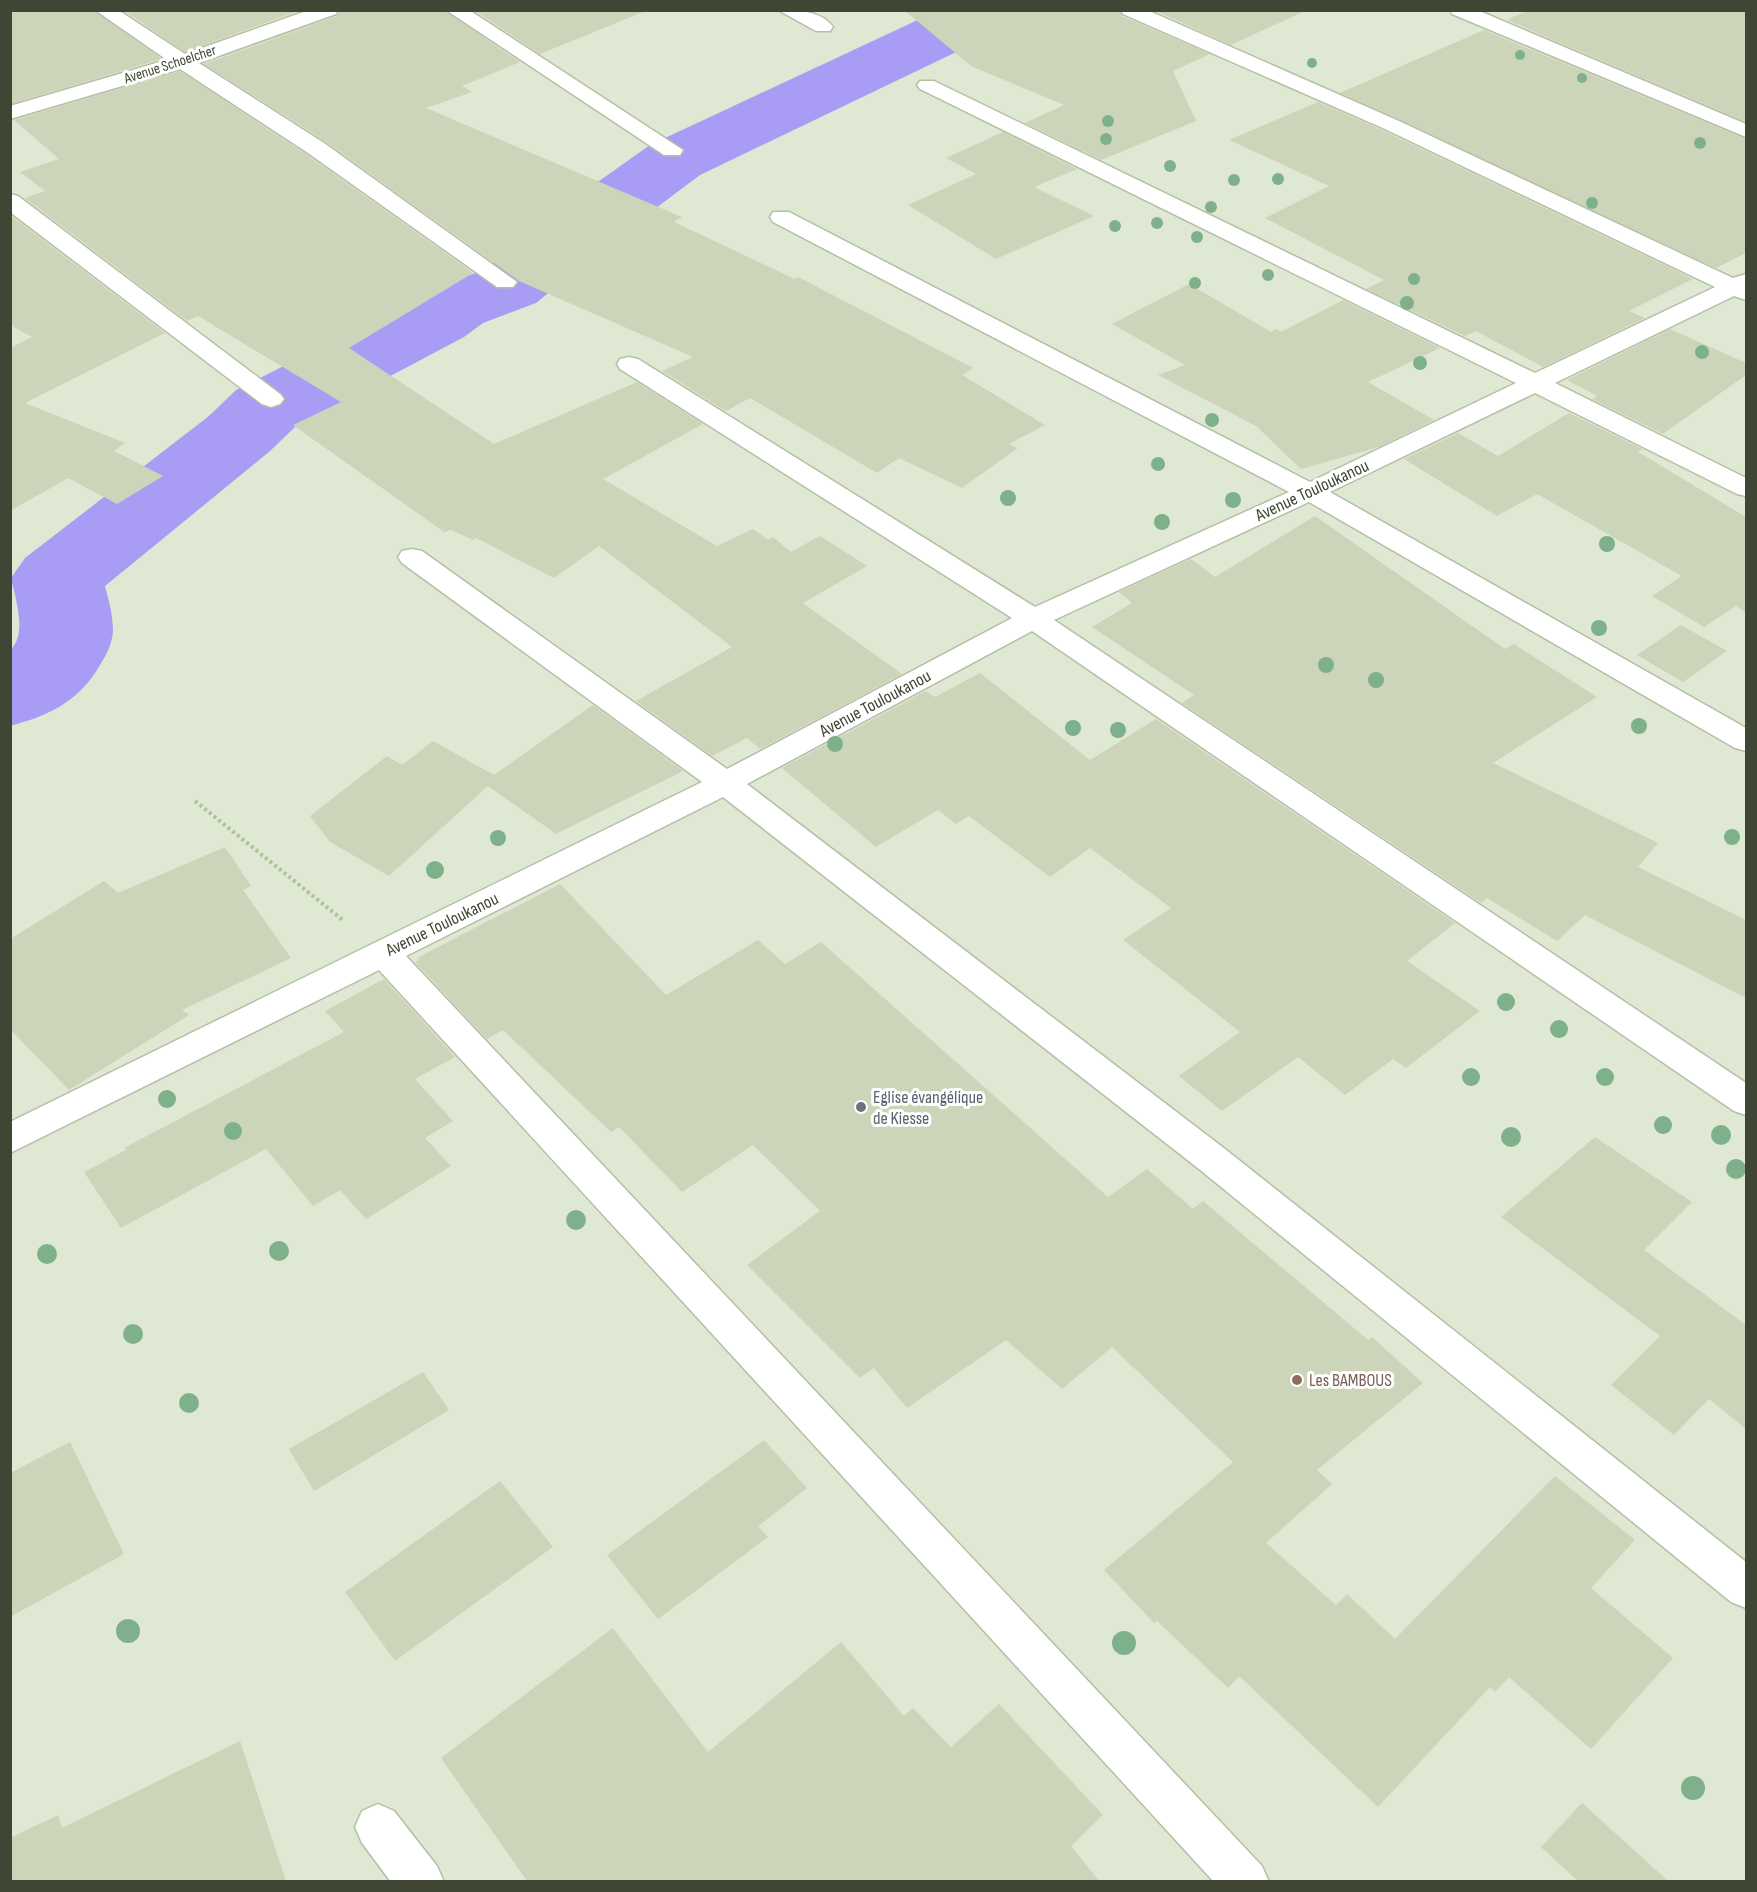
<svg xmlns="http://www.w3.org/2000/svg" width="1757" height="1892" font-family="'Sofia Sans Condensed',sans-serif">
<style>
.residential{fill:#dee8d2}
.lines{fill:none;stroke-linecap:round;stroke-linejoin:round}
.river{fill:#a99cf4;fill-rule:evenodd}
.building{fill:#ccd5b9}
.minor-casing{stroke:#b5bfa6;stroke-width:3}
.path{stroke:#b1c297;stroke-width:4;stroke-dasharray:3 3;stroke-linecap:butt}
.minor{fill:#fff;fill-rule:evenodd}
.tree{fill:#7eb18b}
.worship-dot{fill:#6b7280;stroke:#fff;stroke-width:2}
.education-dot{fill:#8d6e63;stroke:#fff;stroke-width:2}
.labels{text-anchor:middle;stroke-width:6;stroke-linejoin:round;paint-order:stroke}
.far-street-label{font-size:15px;fill:#3f4634;stroke:#fff}
.street-label{font-size:18px;fill:#3f4634;stroke:#fff}
.worship-label{font-size:18px;fill:#5b616d;stroke:#fff;text-anchor:start}
.education-label{font-size:18px;fill:#785e54;stroke:#fff;text-anchor:start}
</style>
<rect width="100%" height="100%" fill="#edf3e4"/>
<rect class="residential" x="11" y="11" width="1735" height="1870"/>
<g class="lines">
<path class="river" d="M939,10H1005L1007,18L998,32L700,175L620,235L536,303L483,323L464,337L296,426L269,452L105,586C109,601 113,616 113,631C112,646 105,657 97,670C76,703 47,716 10,726V650C28,635 15,597 11,578L25,558L209,416L236,390L408,303L427,289L482,271L568,203L650,145Z"/>
</g>
<g class="building">
<path d="M10,10H93L162,59L10,104Z"/>
<path d="M123,10H301L185,52Z"/>
<path d="M340,10H444L520,62L462,86L472,92L426,108L682,217L674,222L795,279L798,277L973,368L962,375L1045,425L1009,444L1018,448L962,488L899,458L877,473L750,398L726,411L662,371L693,357L519,281L325,141L204,64L337,16Z"/>
<path d="M474,10H643V12L540,54Z"/>
<path d="M904,10H1119L1122,16L1210,54L1173,71L1196,121L1101,160L1025,123L1064,105L971,66Z"/>
<path d="M1154,10H1307L1231,45Z"/>
<path d="M1529,10H1746V122L1507,20Z"/>
<path d="M1484,30L1746,139V253L1716,268L1340,93Z"/>
<path d="M180,71L307,155L473,273L349,348L494,444L637,382L703,424L603,479L717,546L753,529L768,540L773,537L791,552L820,536L867,566L803,603L902,674L760,749L747,738L712,756L636,701L732,647L599,546L554,578L476,538L473,540L451,530L444,532L293,425L341,402L198,316L187,321L25,198L45,191L20,172L59,159L14,120Z"/>
<path d="M1318,102L1384,131L1693,279L1629,311L1645,318L1543,367L1476,331L1465,336L1366,289L1384,280L1265,218L1329,186L1229,140Z"/>
<path d="M1003,132L1077,169L1034,187L1094,216L996,259L908,205L976,174L946,158Z"/>
<path d="M10,215L165,333L25,403L125,443L114,451L163,476L117,504L68,478L10,511V348L32,337L10,325Z"/>
<path d="M1189,284L1271,332L1277,329L1281,332L1343,300L1440,348L1368,382L1434,420L1379,447L1301,469L1256,426L1158,375L1185,365L1112,324Z"/>
<path d="M1670,329L1746,363V375L1663,434L1592,399L1597,396L1567,380Z"/>
<path d="M1569,413L1642,449L1638,452L1746,517V612L1736,606L1704,627L1652,596L1682,576L1537,494L1497,516L1404,459L1458,433L1498,456Z"/>
<path d="M1315,516L1505,649L1514,644L1597,697L1493,763L1658,843L1638,867L1746,920V998L1585,915L1557,941L1487,898L1481,903L1182,703L1194,695L1092,627L1132,603L1119,592L1191,559L1215,577Z"/>
<path d="M1681,625L1727,651L1683,682L1637,655Z"/>
<path d="M980,673L1090,760L1156,719L1455,923L1407,961L1480,1011L1406,1068L1393,1059L1345,1095L1298,1057L1222,1111L1179,1076L1240,1032L1123,940L1171,908L1090,848L1050,877L969,816L956,824L938,810L876,847L782,768L926,691L935,697Z"/>
<path d="M593,705L683,771L556,834L488,786L389,876L330,842L310,816L387,756L402,765L433,741L494,775Z"/>
<path d="M225,847L251,886L243,890L291,958L182,1010L189,1015L69,1090L10,1029V939L104,881L118,893Z"/>
<path d="M560,884L666,995L758,940L785,964L821,942L1108,1197L1147,1169L1193,1209L1203,1201L1368,1340L1372,1337L1423,1383L1317,1470L1332,1484L1266,1543L1336,1605L1347,1594L1395,1639L1555,1476L1635,1540L1591,1588L1673,1658L1591,1749L1509,1677L1495,1692L1490,1687L1378,1807L1239,1676L1228,1688L1157,1621L1154,1623L1104,1570L1233,1462L1112,1347L1062,1389L1006,1340L907,1408L874,1368L860,1378L747,1265L820,1211L753,1145L682,1192L619,1127L611,1132L503,1030L487,1039L415,962L419,960L417,958Z"/>
<path d="M384,979L455,1057L415,1079L453,1121L425,1138L451,1166L366,1219L340,1190L313,1206L266,1149L121,1228L84,1172L126,1150L124,1148L344,1032L325,1011Z"/>
<path d="M1595,1137L1692,1202L1644,1250L1746,1325V1429L1709,1399L1674,1435L1611,1385L1660,1336L1501,1217Z"/>
<path d="M423,1372L449,1410L314,1491L289,1449Z"/>
<path d="M764,1440L807,1488L758,1526L768,1537L658,1619L607,1555Z"/>
<path d="M70,1442L124,1554L10,1617V1473Z"/>
<path d="M500,1481L553,1547L395,1661L345,1592Z"/>
<path d="M613,1628L708,1752L841,1642L904,1716L913,1708L951,1747L999,1704L1103,1815L1071,1846L1099,1881H527L441,1758Z"/>
<path d="M240,1741L286,1881H10V1838L58,1815L62,1828Z"/>
<path d="M1582,1803L1668,1881H1578L1541,1847Z"/>
</g>
<g class="lines">
<g class="minor-casing">
<g id="minor">
<path d="M95,10H118L185,54L309,10H338L336,14L199,63L324,143L517,282L513,287H497L308,153L180,69L10,119V106L167,60Z"/>
<path d="M446,10H469L683,150L680,155H664Z"/>
<path d="M778,10C795,10 821,10 833,27L830,31H816Z"/>
<path d="M1121,10H1147L1399,121L1733,278L1746,274V300L1734,296L1555,383L1746,478V496L1737,494L1535,393L1330,492L1746,728V751L1735,748L1309,502L1054,620L1746,1083V1115L1734,1111L1032,631L747,784L1225,1149L1746,1562V1608L1731,1602L1199,1169L723,797L406,956L1262,1866L1269,1882H1214L379,970L10,1153V1122L702,782L402,563L398,557L402,551L412,549L422,551L727,769L1012,618L620,369L617,364L620,359L629,357L638,359L1035,607L1289,492L773,222L770,217L773,212H789L1310,482L1516,383L920,89L917,85L920,81H934L1535,373L1715,287L1385,129L1123,14Z"/>
<path d="M1450,10H1477L1746,124V137L1452,14Z"/>
<path d="M10,194L18,196L280,394L284,399L280,404L271,407L262,404L10,212Z"/>
<path d="M378,1804L394,1811L437,1866L444,1882H391L362,1843L355,1827L362,1811Z"/>
</g>
</g>
<path class="path" d="M195,801L344,921"/>
<use href="#minor" class="minor"/>
</g>
<g class="tree">
<circle cx="1520" cy="55" r="5"/>
<circle cx="1312" cy="63" r="5"/>
<circle cx="1582" cy="78" r="5"/>
<circle cx="1108" cy="121" r="6"/>
<circle cx="1106" cy="139" r="6"/>
<circle cx="1700" cy="143" r="6"/>
<circle cx="1170" cy="166" r="6"/>
<circle cx="1278" cy="179" r="6"/>
<circle cx="1234" cy="180" r="6"/>
<circle cx="1592" cy="203" r="6"/>
<circle cx="1211" cy="207" r="6"/>
<circle cx="1157" cy="223" r="6"/>
<circle cx="1115" cy="226" r="6"/>
<circle cx="1197" cy="237" r="6"/>
<circle cx="1268" cy="275" r="6"/>
<circle cx="1414" cy="279" r="6"/>
<circle cx="1195" cy="283" r="6"/>
<circle cx="1407" cy="303" r="7"/>
<circle cx="1702" cy="352" r="7"/>
<circle cx="1420" cy="363" r="7"/>
<circle cx="1212" cy="420" r="7"/>
<circle cx="1158" cy="464" r="7"/>
<circle cx="1008" cy="498" r="8"/>
<circle cx="1233" cy="500" r="8"/>
<circle cx="1162" cy="522" r="8"/>
<circle cx="1607" cy="544" r="8"/>
<circle cx="1599" cy="628" r="8"/>
<circle cx="1326" cy="665" r="8"/>
<circle cx="1376" cy="680" r="8"/>
<circle cx="1639" cy="726" r="8"/>
<circle cx="1073" cy="728" r="8"/>
<circle cx="1118" cy="730" r="8"/>
<circle cx="835" cy="744" r="8"/>
<circle cx="1732" cy="837" r="8"/>
<circle cx="498" cy="838" r="8"/>
<circle cx="435" cy="870" r="9"/>
<circle cx="1506" cy="1002" r="9"/>
<circle cx="1559" cy="1029" r="9"/>
<circle cx="1471" cy="1077" r="9"/>
<circle cx="1605" cy="1077" r="9"/>
<circle cx="167" cy="1099" r="9"/>
<circle cx="1663" cy="1125" r="9"/>
<circle cx="233" cy="1131" r="9"/>
<circle cx="1721" cy="1135" r="10"/>
<circle cx="1511" cy="1137" r="10"/>
<circle cx="1736" cy="1169" r="10"/>
<circle cx="576" cy="1220" r="10"/>
<circle cx="279" cy="1251" r="10"/>
<circle cx="47" cy="1254" r="10"/>
<circle cx="133" cy="1334" r="10"/>
<circle cx="189" cy="1403" r="10"/>
<circle cx="128" cy="1631" r="12"/>
<circle cx="1124" cy="1643" r="12"/>
<circle cx="1693" cy="1788" r="12"/>
</g>
<circle class="worship-dot" cx="861" cy="1107" r="6"/>
<circle class="education-dot" cx="1297" cy="1380" r="6"/>
<g class="labels">
<g class="far-street-label">
<text transform="translate(170 64) rotate(-18)" y="5">Avenue Schoelcher</text>
</g>
<g class="street-label">
<text transform="translate(1312 490) rotate(-25)" y="6">Avenue Touloukanou</text>
<text transform="translate(875 703) rotate(-28)" y="6">Avenue Touloukanou</text>
<text transform="translate(442 924) rotate(-26)" y="6">Avenue Touloukanou</text>
</g>
<g class="worship-label">
<text x="873" y="1103">Eglise évangélique<tspan x="873" dy="21">de Kiesse</tspan></text>
</g>
<g class="education-label">
<text x="1309" y="1386">Les BAMBOUS</text>
</g>
</g>
<rect width="1757" height="1892" fill="none" stroke="#3f4634" stroke-width="24"/>
</svg>
